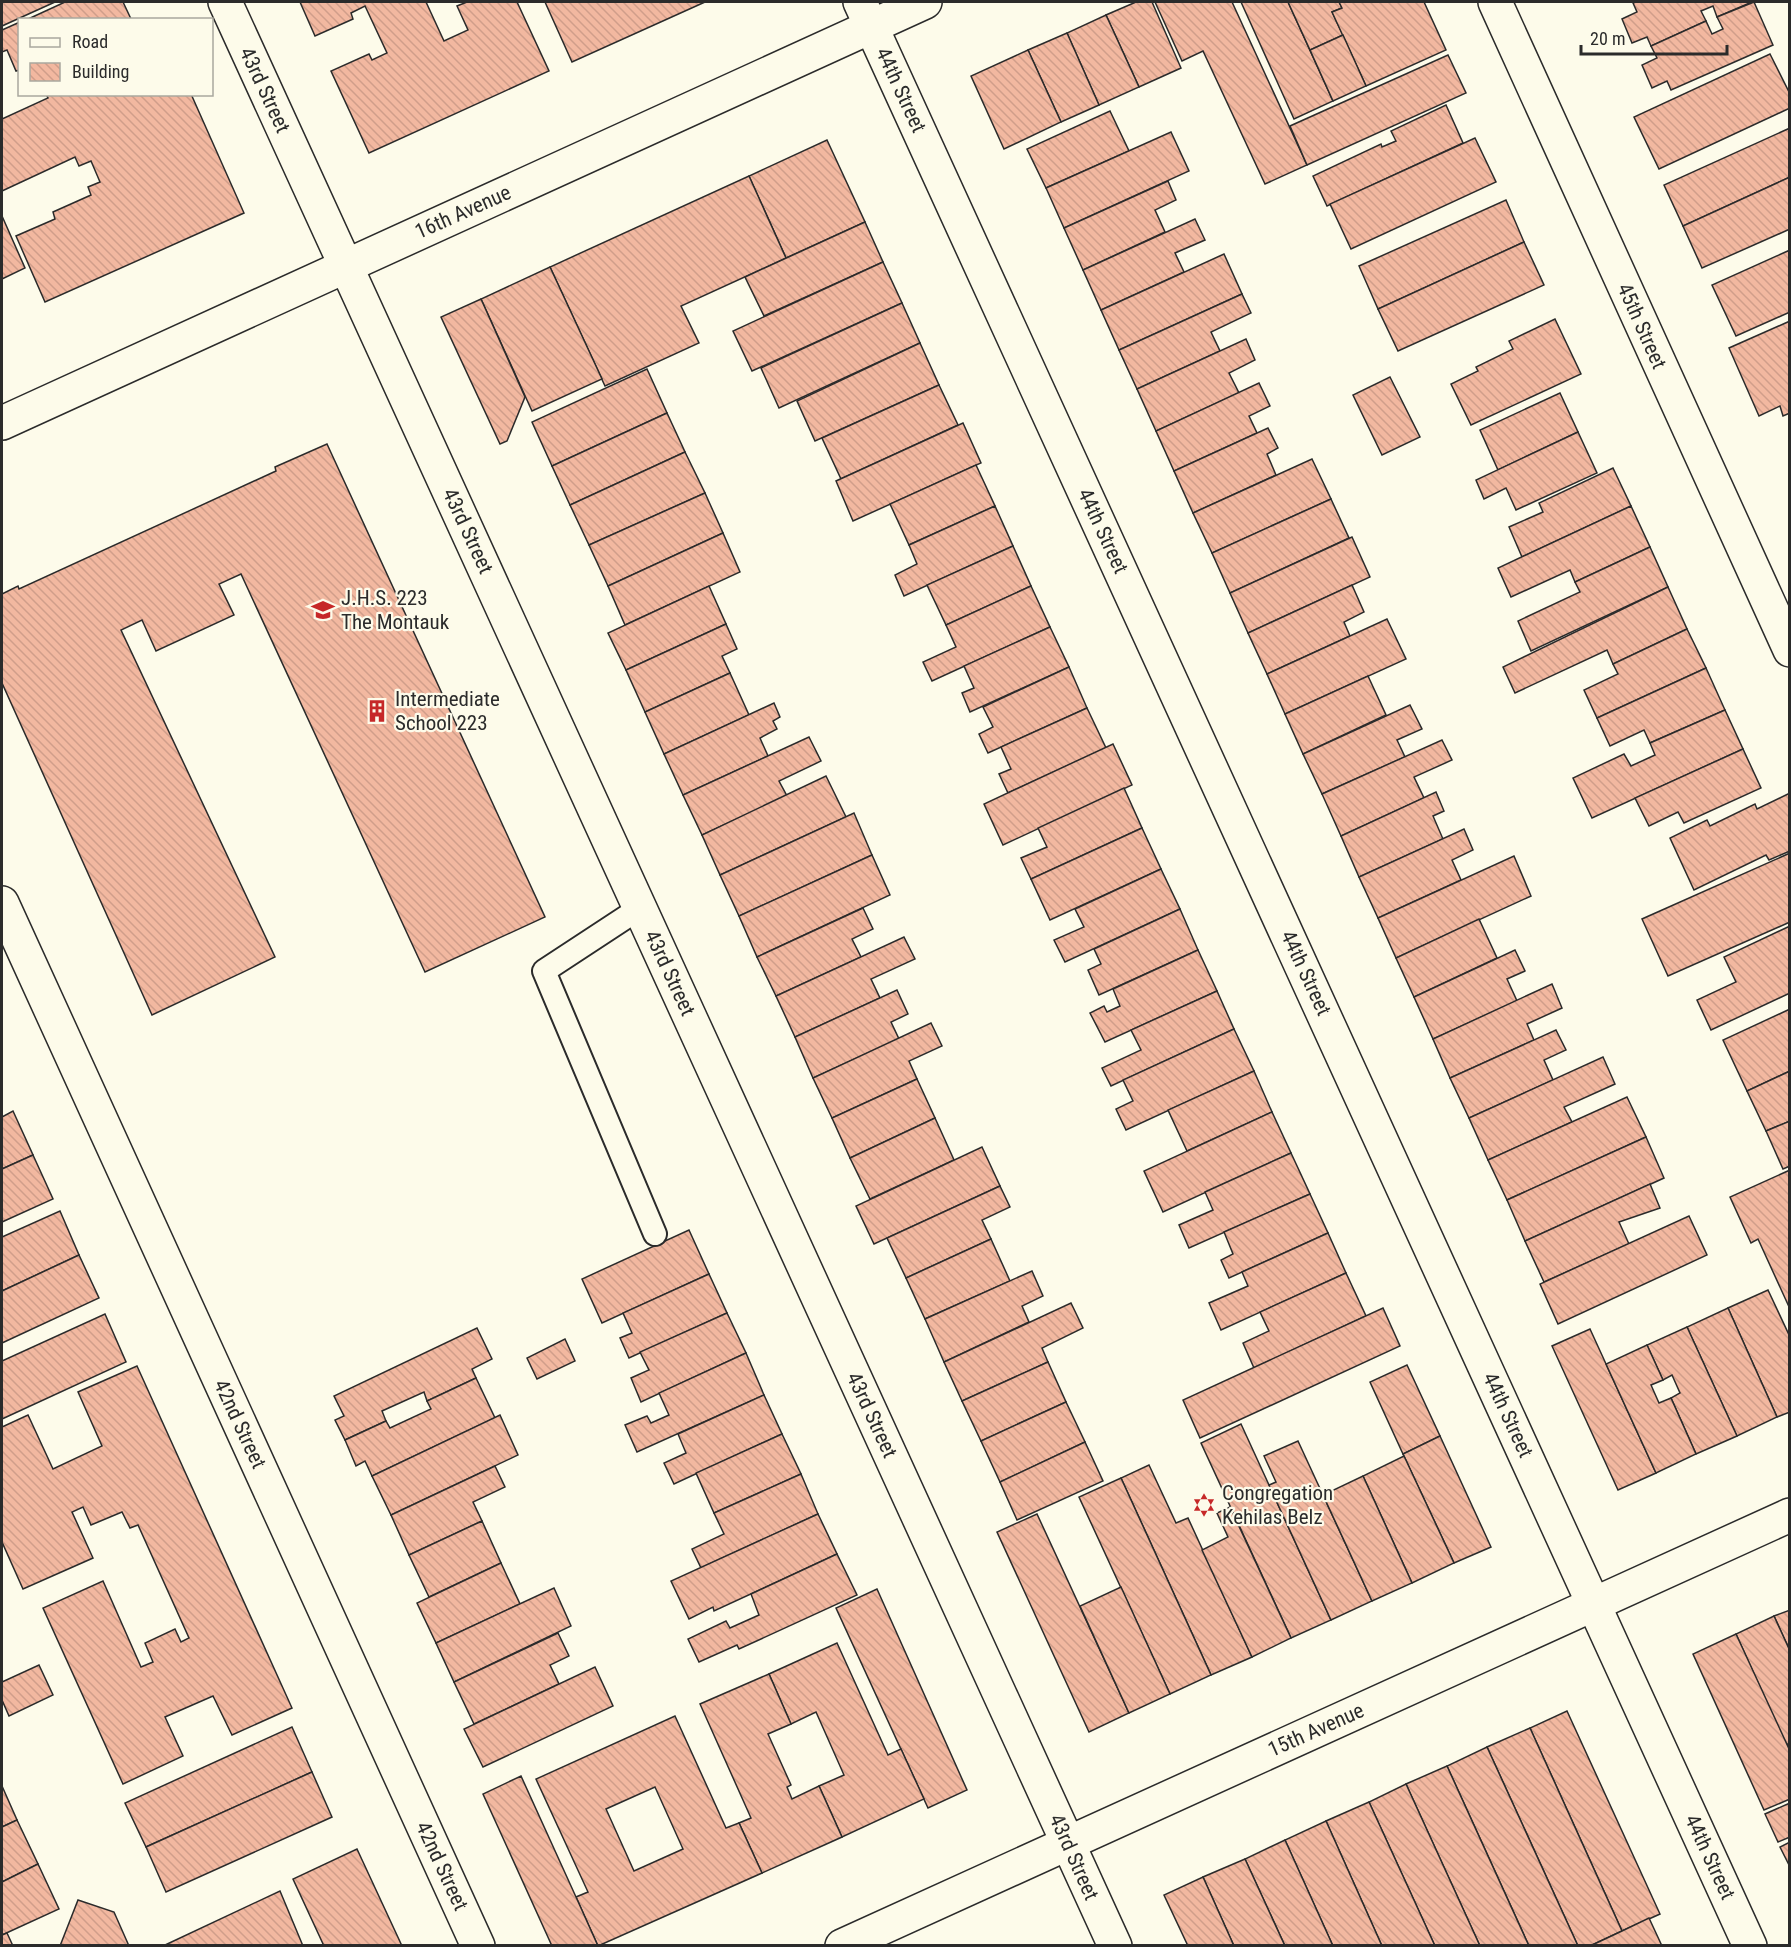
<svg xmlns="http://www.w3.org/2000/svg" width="1791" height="1947" font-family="'Roboto Condensed',sans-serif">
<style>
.building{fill:url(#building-back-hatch);stroke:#2b2b2b;stroke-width:1.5;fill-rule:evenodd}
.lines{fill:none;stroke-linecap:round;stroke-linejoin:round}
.lane-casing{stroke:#2b2b2b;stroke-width:26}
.street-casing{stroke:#2b2b2b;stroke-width:36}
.lane{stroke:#fdfbea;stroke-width:22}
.street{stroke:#fdfbea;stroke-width:33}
.labels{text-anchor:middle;stroke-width:4.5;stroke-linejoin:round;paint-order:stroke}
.street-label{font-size:21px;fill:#2b2b2b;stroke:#fdfbea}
.poi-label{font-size:21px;fill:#2b2b2b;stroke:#fdfbea;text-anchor:start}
</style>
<defs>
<pattern id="building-back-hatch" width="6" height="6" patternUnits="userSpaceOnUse" patternTransform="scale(1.5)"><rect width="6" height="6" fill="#f2b8a0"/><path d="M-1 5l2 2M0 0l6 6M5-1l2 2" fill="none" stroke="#d09e8a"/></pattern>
</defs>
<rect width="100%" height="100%" fill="#fdfbea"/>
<g class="building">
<path d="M2,2H55L2,26Z"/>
<path d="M65,2H123L131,19L26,20Z"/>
<path d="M300,2H426L444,41L468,30L457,6L467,2H517L549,71L369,153L331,71L369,54L372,60L387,53L365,6L351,13L353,19L315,36Z"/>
<path d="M545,2H705L572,62Z"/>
<path d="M1136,2H1152L1181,68L1139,87L1106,15Z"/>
<path d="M1155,2H1232L1307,165L1265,184L1203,51L1182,61Z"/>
<path d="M1241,2H1288L1333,101L1294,119Z"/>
<path d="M1288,2H1339L1342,8L1332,12L1343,35L1310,50Z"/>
<path d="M1339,2H1424L1446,50L1366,86L1332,12L1342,8Z"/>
<path d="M1636,2H1752L1717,17L1713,6L1701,11L1706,21L1651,46L1647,37L1632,43L1622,19L1637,12L1633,3Z"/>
<path d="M1754,2L1773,45L1671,90L1667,81L1652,88L1642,65L1657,58L1651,46L1706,21L1712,34L1723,29L1717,17Z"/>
<path d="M1106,15L1139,87L1099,105L1067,33Z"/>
<path d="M20,22V70L16,71L7,50L2,52V30Z"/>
<path d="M1067,33L1099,105L1061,122L1028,50Z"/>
<path d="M1343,35L1366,86L1333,101L1310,50Z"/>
<path d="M1028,50L1061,122L1004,149L971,76Z"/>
<path d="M1770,54L1790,94V108L1659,169L1634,117Z"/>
<path d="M1448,55L1466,93L1307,165L1290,126Z"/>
<path d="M46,94H191L244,213L45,302L16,236L55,219L53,212L91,195L88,187L100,182L91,161L79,166L75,157L2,191V119L48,98Z"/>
<path d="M1446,105L1463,143L1327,206L1313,176L1381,144L1382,147L1396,141L1391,131Z"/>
<path d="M1110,111L1129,151L1046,188L1027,149Z"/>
<path d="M1790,128V177L1683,226L1664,185Z"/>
<path d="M1171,132L1189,171L1064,228L1046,188Z"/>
<path d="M1475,138L1496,182L1351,249L1330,204Z"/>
<path d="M827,140L865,222L786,258L749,176Z"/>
<path d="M749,176L786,258L681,306L699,343L605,386L550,267Z"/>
<path d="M1790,177V229L1702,268L1683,226Z"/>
<path d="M1168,181L1176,200L1155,210L1165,232L1083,270L1064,228Z"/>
<path d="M1506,200L1524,242L1378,309L1359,266Z"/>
<path d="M2,216L25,268L2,279Z"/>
<path d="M1195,219L1205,240L1175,253L1184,272L1101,310L1083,270Z"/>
<path d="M865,222L883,262L764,316L745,277Z"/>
<path d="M1524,242L1544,285L1398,351L1378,309Z"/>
<path d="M1790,250V312L1736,336L1712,285Z"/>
<path d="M1224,254L1242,294L1119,350L1101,310Z"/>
<path d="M883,262L902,303L752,371L733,331Z"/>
<path d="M550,267L602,379L532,411L481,299Z"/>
<path d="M1242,294L1251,313L1211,332L1220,351L1137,389L1119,350Z"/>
<path d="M481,299L525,397L507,441L500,444L441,317Z"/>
<path d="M902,303L920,343L779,408L761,368Z"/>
<path d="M1555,319L1581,374L1471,425L1451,384L1478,371L1476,367L1513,349L1509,341Z"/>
<path d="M1790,321V413L1783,416L1780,406L1759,416L1729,348Z"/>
<path d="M1246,339L1255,360L1229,373L1239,393L1156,431L1137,389Z"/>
<path d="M920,343L939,385L815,441L797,401Z"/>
<path d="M647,369L667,413L552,466L532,422Z"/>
<path d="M1390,377L1420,437L1382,455L1353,395Z"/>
<path d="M1259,383L1270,406L1249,416L1257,433L1174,471L1156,431Z"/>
<path d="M939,385L958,425L841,479L822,438Z"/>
<path d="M1560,393L1578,432L1498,470L1480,430Z"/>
<path d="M667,413L685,452L570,505L552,466Z"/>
<path d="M963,423L981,463L853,521L836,481Z"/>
<path d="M1268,428L1278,448L1267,454L1276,475L1193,513L1174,471Z"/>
<path d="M1578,432L1597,473L1516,510L1506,488L1484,499L1476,480Z"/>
<path d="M327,444L545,917L425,972L241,574L219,584L234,615L156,651L142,620L121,630L275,957L152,1015L2,683V594L18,586L19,589L276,471L275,467Z"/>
<path d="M685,452L705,493L589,545L570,505Z"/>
<path d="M1312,459L1331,499L1212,553L1193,513Z"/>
<path d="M976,465L995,506L909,545L890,504Z"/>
<path d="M1613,468L1631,506L1522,557L1509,527L1543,512L1539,503Z"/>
<path d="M705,493L723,533L608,586L589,545Z"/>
<path d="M1331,499L1349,538L1230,593L1212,553Z"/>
<path d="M995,506L1013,546L904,596L895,575L917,564L909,545Z"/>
<path d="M1631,506L1650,547L1575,582L1570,570L1511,597L1498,568Z"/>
<path d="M723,533L740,572L625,625L608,586Z"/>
<path d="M1352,537L1370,577L1248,633L1230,593Z"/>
<path d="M1013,546L1031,586L946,625L927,585Z"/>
<path d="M1650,547L1668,587L1531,651L1518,621L1580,592L1575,582Z"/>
<path d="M1352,585L1364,612L1344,622L1350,636L1267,674L1248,633Z"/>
<path d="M709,586L726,624L626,670L608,633Z"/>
<path d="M1031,586L1050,627L932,681L923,662L956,647L946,625Z"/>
<path d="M1668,587L1687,629L1613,664L1607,650L1515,693L1503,667Z"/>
<path d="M1387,619L1406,659L1285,714L1267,674Z"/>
<path d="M726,624L737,649L722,656L730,673L645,712L626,670Z"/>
<path d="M1050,627L1069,667L970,712L962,693L974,688L964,666Z"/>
<path d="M1687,629L1706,668L1597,718L1584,690L1618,674L1613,664Z"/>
<path d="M1069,667L1087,708L988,753L979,734L993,727L983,707Z"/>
<path d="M1706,668L1725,710L1650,743L1644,730L1610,746L1597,718Z"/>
<path d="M730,673L749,715L664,754L645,712Z"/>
<path d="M1368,676L1386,715L1303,754L1285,714Z"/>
<path d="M774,703L780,717L773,721L777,729L760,738L768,756L683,795L664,754Z"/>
<path d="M1410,705L1422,729L1397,740L1405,757L1322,794L1303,754Z"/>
<path d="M1087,708L1106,748L1008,793L999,774L1011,769L1001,747Z"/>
<path d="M1725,710L1743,749L1592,818L1573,778L1624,754L1631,766L1655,755L1650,743Z"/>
<path d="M809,737L821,761L779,781L787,796L702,835L683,795Z"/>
<path d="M1442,740L1452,760L1414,777L1424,798L1341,836L1322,794Z"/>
<path d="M1113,744L1132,785L1003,845L984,804Z"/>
<path d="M1743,749L1761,788L1684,823L1678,812L1649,826L1635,798Z"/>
<path d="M826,776L846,817L720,875L702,835Z"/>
<path d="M1124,788L1142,828L1031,879L1021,858L1047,847L1038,828Z"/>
<path d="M1436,792L1444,811L1433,816L1443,839L1359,877L1341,836Z"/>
<path d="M1790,793V851L1769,860L1766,855L1694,890L1670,838L1707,820L1710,826L1755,804L1757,809Z"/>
<path d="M854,813L872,855L739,916L720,875Z"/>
<path d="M1142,828L1161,869L1050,920L1031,879Z"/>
<path d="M1464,829L1473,850L1452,860L1461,880L1378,918L1359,877Z"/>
<path d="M1790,853V922L1668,976L1642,919Z"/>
<path d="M872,855L890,895L757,957L739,916Z"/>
<path d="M1514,856L1531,896L1396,958L1378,918Z"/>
<path d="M1161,869L1180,909L1065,962L1054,940L1084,927L1075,909Z"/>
<path d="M863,908L873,929L852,939L861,957L776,996L757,957Z"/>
<path d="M1180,909L1198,950L1099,995L1088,970L1101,964L1094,949Z"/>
<path d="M1479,919L1497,958L1414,997L1396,958Z"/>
<path d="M1790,926V993L1711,1030L1697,1000L1736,982L1724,957Z"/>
<path d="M904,937L915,959L871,979L880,998L795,1037L776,996Z"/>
<path d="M1198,950L1217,991L1105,1042L1090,1013L1104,1006L1107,1012L1120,1006L1113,989Z"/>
<path d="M1515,950L1525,971L1507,979L1517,1001L1433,1039L1414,997Z"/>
<path d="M1552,984L1562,1008L1527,1024L1534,1040L1450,1078L1433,1039Z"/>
<path d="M897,990L908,1014L891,1022L899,1039L813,1078L795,1037Z"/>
<path d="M1217,991L1234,1029L1111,1086L1102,1068L1141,1050L1131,1030Z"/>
<path d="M1790,1009V1071L1747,1091L1723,1040Z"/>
<path d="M931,1023L942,1046L909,1061L917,1079L832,1118L813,1078Z"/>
<path d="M1234,1029L1254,1071L1126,1130L1116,1109L1133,1101L1123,1080Z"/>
<path d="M1556,1030L1566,1050L1544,1060L1553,1080L1469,1118L1450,1078Z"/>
<path d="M1603,1057L1615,1084L1564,1107L1572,1122L1488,1160L1469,1118Z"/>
<path d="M1254,1071L1272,1112L1187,1151L1168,1110Z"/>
<path d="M1790,1071V1121L1766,1131L1747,1091Z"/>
<path d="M917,1079L935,1118L850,1158L832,1118Z"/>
<path d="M1627,1097L1646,1137L1507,1200L1488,1160Z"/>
<path d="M13,1111L33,1155L2,1169V1117Z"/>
<path d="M1272,1112L1291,1153L1163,1212L1144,1171Z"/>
<path d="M935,1118L954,1160L870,1199L850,1158Z"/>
<path d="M1790,1121V1166L1783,1169L1766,1131Z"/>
<path d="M1646,1137L1664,1178L1525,1241L1507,1200Z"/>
<path d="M982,1147L1000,1186L874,1244L856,1206Z"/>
<path d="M1291,1153L1310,1194L1189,1248L1179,1225L1213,1210L1205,1192Z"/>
<path d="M33,1155L53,1199L2,1222V1169Z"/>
<path d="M1790,1170V1309L1758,1239L1751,1243L1730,1197Z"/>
<path d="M1650,1184L1660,1208L1619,1222L1629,1244L1544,1282L1525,1241Z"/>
<path d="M1000,1186L1010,1207L982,1220L991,1239L906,1278L887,1238Z"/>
<path d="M1310,1194L1328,1233L1229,1278L1221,1260L1233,1254L1224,1232Z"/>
<path d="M60,1211L79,1255L2,1291V1237Z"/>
<path d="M1689,1216L1707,1255L1558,1324L1540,1284Z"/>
<path d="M689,1230L709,1274L602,1323L582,1279Z"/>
<path d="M1328,1233L1346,1273L1221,1330L1209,1303L1248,1286L1242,1272Z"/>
<path d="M991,1239L1010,1281L925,1319L906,1278Z"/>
<path d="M79,1255L99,1298L2,1343V1291Z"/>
<path d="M1032,1271L1043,1296L1022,1306L1029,1322L944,1362L925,1319Z"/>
<path d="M1346,1273L1366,1316L1254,1368L1243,1343L1269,1331L1260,1312Z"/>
<path d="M709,1274L727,1313L629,1358L620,1338L632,1333L623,1313Z"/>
<path d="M1768,1290L1790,1337V1412L1777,1417L1728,1308Z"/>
<path d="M1071,1303L1083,1328L1042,1348L1048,1362L962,1401L944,1362Z"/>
<path d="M1383,1308L1400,1346L1200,1438L1183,1400Z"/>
<path d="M1728,1308L1777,1417L1737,1436L1687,1327Z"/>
<path d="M727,1313L746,1353L641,1402L631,1378L649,1370L640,1352Z"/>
<path d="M105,1314L126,1362L2,1419V1361Z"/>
<path d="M1687,1327L1737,1436L1696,1454L1671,1398L1680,1393L1672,1375L1663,1380L1647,1345Z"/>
<path d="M477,1328L492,1359L472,1369L476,1378L427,1401L424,1392L382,1411L386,1421L345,1440L335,1420L344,1416L334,1396Z"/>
<path d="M1590,1329L1656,1473L1618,1490L1552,1346Z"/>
<path d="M565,1339L575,1361L537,1379L527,1358Z"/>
<path d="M1647,1345L1663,1380L1651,1385L1659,1403L1671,1398L1696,1454L1656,1473L1606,1364Z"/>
<path d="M746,1353L764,1395L637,1452L625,1425L647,1416L651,1423L669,1415L659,1393Z"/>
<path d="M1048,1362L1066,1402L981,1441L962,1401Z"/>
<path d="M1407,1365L1440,1436L1403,1454L1370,1382Z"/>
<path d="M137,1366L292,1708L232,1735L213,1696L165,1717L183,1756L123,1784L43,1608L103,1581L141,1667L153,1662L145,1643L175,1629L181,1642L189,1638L138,1525L130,1528L122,1512L91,1525L83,1507L72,1512L93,1558L23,1589L2,1542V1427L28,1415L53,1469L102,1446L78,1392Z"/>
<path d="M476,1378L495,1418L372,1476L365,1461L356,1466L345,1440L386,1421L390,1428L431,1409L427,1401Z"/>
<path d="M764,1395L782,1434L674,1484L664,1463L686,1453L678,1434Z"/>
<path d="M1066,1402L1085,1442L1000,1482L981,1441Z"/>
<path d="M500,1415L518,1455L391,1515L372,1476Z"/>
<path d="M1241,1424L1331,1620L1291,1638L1201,1443Z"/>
<path d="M782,1434L801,1474L714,1513L696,1473Z"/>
<path d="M1440,1436L1491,1547L1454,1563L1403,1454Z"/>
<path d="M1298,1441L1372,1601L1331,1620L1269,1485L1276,1482L1264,1456Z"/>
<path d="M1085,1442L1103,1481L1017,1520L1000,1482Z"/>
<path d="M1404,1456L1454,1563L1412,1583L1363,1476Z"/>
<path d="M1149,1465L1176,1523L1188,1518L1252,1657L1211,1675L1121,1478Z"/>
<path d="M495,1466L505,1487L473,1502L482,1521L409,1555L391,1515Z"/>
<path d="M801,1474L818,1514L701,1568L692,1549L724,1534L714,1513Z"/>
<path d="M1363,1476L1412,1583L1372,1601L1323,1495Z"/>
<path d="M1121,1478L1211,1675L1170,1694L1079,1497Z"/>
<path d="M1230,1507L1291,1638L1252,1657L1202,1550L1228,1537L1217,1513Z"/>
<path d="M818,1514L837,1554L714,1611L713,1607L689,1619L671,1581Z"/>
<path d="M1037,1514L1129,1713L1089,1732L997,1532Z"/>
<path d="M482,1521L501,1563L429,1597L409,1555Z"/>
<path d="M837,1554L857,1595L739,1649L737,1645L699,1662L688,1639L726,1621L730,1628L759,1615L751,1594Z"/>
<path d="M501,1563L520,1604L436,1643L417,1603Z"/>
<path d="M1121,1587L1170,1694L1129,1713L1080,1606Z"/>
<path d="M554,1588L571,1626L454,1682L436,1643Z"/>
<path d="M877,1589L967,1790L928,1808L836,1608Z"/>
<path d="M1790,1610V1651L1774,1616Z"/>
<path d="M1774,1616L1790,1651V1743L1786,1745L1736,1634Z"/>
<path d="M558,1633L569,1656L550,1665L559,1684L474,1724L454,1682Z"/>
<path d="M1736,1634L1790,1751V1799L1764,1810L1693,1654Z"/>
<path d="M837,1643L888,1755L901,1749L924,1799L842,1837L819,1786L844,1775L816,1712L791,1724L769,1674Z"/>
<path d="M39,1665L53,1695L9,1716L2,1700V1682Z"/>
<path d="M595,1667L613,1706L483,1767L464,1729Z"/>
<path d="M769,1674L791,1724L768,1734L791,1785L787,1787L792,1799L819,1786L842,1837L762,1873L739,1823L751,1818L700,1704Z"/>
<path d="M1567,1711L1660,1914L1622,1931L1530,1728Z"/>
<path d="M675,1716L726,1828L739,1823L762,1873L598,1946L576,1897L588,1892L536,1779ZM655,1787L683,1849L634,1871L606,1809Z"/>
<path d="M292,1727L312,1772L146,1847L125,1803Z"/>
<path d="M1530,1728L1622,1931L1590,1946H1578L1487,1747Z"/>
<path d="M1487,1747L1578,1946H1529L1447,1766Z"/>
<path d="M1447,1766L1529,1946H1480L1406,1784Z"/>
<path d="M312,1772L332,1817L166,1892L146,1847Z"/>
<path d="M521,1776L576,1897L598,1946H552L483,1794Z"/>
<path d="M1406,1784L1480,1946H1435L1369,1802Z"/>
<path d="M2,1786L17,1820L2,1827Z"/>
<path d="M1369,1802L1435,1946H1382L1326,1821Z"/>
<path d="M1790,1803V1837L1778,1842L1765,1814Z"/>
<path d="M17,1820L38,1864L2,1882V1827Z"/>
<path d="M1326,1821L1382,1946H1333L1285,1840Z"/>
<path d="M1285,1840L1333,1946H1285L1245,1859Z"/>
<path d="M1790,1842V1867L1780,1847Z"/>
<path d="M357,1849L402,1946H324L293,1879Z"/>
<path d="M1245,1859L1285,1946H1234L1203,1877Z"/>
<path d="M38,1864L59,1909L2,1935V1882Z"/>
<path d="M1203,1877L1234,1946H1188L1164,1895Z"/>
<path d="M280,1891L303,1946H163Z"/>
<path d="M78,1900L114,1912L129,1946H60Z"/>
<path d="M1649,1918L1662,1946H1590L1622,1931Z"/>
<path d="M7,1933L13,1946H2V1935Z"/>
</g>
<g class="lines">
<g class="lane-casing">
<path id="lane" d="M640,908L544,971L655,1234"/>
</g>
<g class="street-casing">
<g id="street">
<path d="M225,2L1115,1946"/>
<path d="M860,2L1750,1946"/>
<path d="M1495,2L1790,650"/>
<path d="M2,423L925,2"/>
<path d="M2,903L478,1946"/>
<path d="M842,1946L1790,1515"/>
</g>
</g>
<use href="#lane" class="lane"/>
<use href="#street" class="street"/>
</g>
<defs>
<g id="school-bare" transform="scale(1.8)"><path d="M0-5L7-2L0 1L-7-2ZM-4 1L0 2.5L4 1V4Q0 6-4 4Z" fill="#c62828" stroke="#fdfbea" stroke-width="2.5" paint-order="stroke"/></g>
<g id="building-bare" transform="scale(1.8)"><path d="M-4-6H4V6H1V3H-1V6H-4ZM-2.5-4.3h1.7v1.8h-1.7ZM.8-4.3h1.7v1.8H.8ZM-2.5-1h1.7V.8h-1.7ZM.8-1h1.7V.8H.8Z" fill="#c62828" stroke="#fdfbea" stroke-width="2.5" paint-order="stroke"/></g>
<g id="synagogue-bare" transform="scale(1.8)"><path d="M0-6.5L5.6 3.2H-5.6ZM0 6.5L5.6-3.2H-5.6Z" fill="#c62828" stroke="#fdfbea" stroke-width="2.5" paint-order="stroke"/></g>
</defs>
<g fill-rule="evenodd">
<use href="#school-bare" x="323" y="610"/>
<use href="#building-bare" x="377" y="711"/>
<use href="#synagogue-bare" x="1204" y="1505"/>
</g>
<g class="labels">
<g class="street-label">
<text transform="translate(265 90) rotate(65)" y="7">43rd Street</text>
<text transform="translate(901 90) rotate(65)" y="7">44th Street</text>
<text transform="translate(463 212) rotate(-24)" y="7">16th Avenue</text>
<text transform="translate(1642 326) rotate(66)" y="7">45th Street</text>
<text transform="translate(468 531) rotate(65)" y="7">43rd Street</text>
<text transform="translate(1103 531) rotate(65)" y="7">44th Street</text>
<text transform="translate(670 973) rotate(65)" y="7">43rd Street</text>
<text transform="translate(1306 973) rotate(65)" y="7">44th Street</text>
<text transform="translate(872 1415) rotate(65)" y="7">43rd Street</text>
<text transform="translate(1508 1415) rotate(65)" y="7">44th Street</text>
<text transform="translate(240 1424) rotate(65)" y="7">42nd Street</text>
<text transform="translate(1316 1730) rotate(-24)" y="7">15th Avenue</text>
<text transform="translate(1074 1857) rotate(66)" y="7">43rd Street</text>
<text transform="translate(1710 1857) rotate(65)" y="7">44th Street</text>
<text transform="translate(442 1866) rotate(65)" y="7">42nd Street</text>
</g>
<g class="poi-label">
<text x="341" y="605">J.H.S. 223<tspan x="341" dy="24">The Montauk</tspan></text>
<text x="395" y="706">Intermediate<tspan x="395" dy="24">School 223</tspan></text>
<text x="1222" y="1500">Congregation<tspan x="1222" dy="24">Kehilas Belz</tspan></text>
</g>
</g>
<rect width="1791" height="1947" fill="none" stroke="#2b2b2b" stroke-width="6"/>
<rect x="18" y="18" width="195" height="78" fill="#fdfbea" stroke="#a9a89e" stroke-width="1.5"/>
<rect x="30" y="38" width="30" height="9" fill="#fdfbea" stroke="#a9a89e" stroke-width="1.5"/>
<text x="72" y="48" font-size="18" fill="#2b2b2b">Road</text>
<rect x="30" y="63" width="30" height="18" fill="url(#building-back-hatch)" stroke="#a9a89e" stroke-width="1.5"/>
<text x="72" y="78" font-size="18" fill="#2b2b2b">Building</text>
<path d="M1581 45v9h146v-9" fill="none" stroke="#2b2b2b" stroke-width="3"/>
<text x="1590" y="45" font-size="18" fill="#2b2b2b" stroke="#fdfbea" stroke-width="4.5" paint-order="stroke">20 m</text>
</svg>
